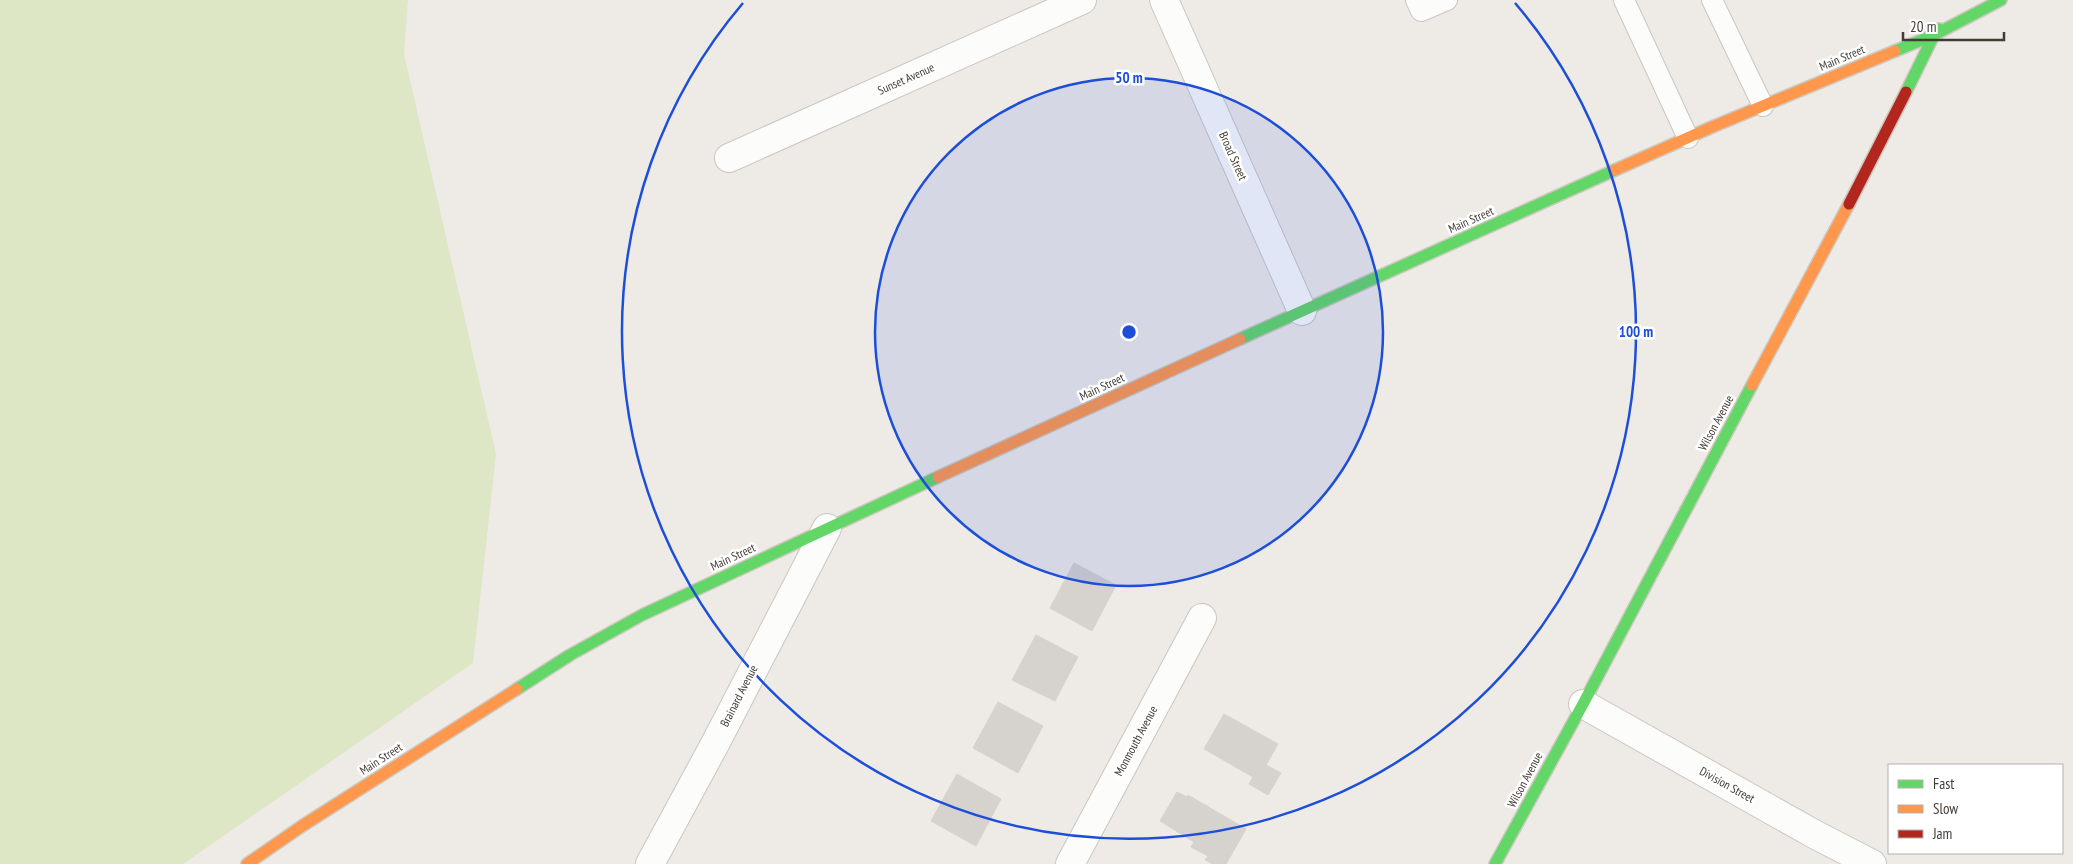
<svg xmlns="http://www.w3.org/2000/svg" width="2073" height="864" font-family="'PT Sans Narrow',sans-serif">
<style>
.green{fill:#dde7c6}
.building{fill:#d6d2cd;stroke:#d6d2cc}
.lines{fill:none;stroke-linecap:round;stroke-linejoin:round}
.lane-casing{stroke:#cac7c2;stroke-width:22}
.street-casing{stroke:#cac7c2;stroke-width:30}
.fast-casing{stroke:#ccc8bd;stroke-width:14}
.slow-casing{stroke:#ccc8bd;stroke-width:14}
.jam-casing{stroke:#ccc8bd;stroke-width:14}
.lane{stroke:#fcfcfb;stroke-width:20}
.street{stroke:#fcfcfb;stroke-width:28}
.fast{stroke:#63d668;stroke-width:11}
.slow{stroke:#ff974d;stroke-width:11}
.jam{stroke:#b3261e;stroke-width:11}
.ring{fill:none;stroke:#1d4ed8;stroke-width:2.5}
.labels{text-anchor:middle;stroke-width:5;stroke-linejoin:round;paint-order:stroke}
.street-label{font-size:12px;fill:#423c34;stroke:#fff}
.centre{fill:#1d4ed8;stroke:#fff;stroke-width:2.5}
.ring-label{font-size:15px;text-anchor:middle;font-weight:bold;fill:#1d4ed8;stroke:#fff;stroke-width:5;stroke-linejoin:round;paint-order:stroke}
</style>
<rect width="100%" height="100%" fill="#eeebe6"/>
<path class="green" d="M0,0H408L404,54L496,454L473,663L183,864H0Z"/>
<g class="building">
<path d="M1074,563L1116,585L1092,631L1050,608Z"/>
<path d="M1036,635L1078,657L1055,701L1012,680Z"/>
<path d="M998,702L1043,726L1018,773L973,748Z"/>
<path d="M1224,714L1278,744L1266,765L1281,773L1268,795L1249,784L1253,777L1204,749Z"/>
<path d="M957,774L1001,799L976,846L931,821Z"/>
<path d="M1177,792L1187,797L1188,795L1246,829L1226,864H1213L1205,860L1208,856L1191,847L1194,842L1160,821Z"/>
</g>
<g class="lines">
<g class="lane-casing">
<g id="lane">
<path d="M1416,0L1421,11L1447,0"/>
<path d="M1624,0L1688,138"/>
<path d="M1712,0L1763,106"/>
</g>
</g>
<g class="street-casing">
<g id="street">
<path d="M1164,0L1302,311"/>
<path d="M729,158L1082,0"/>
<path d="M1583,704L1814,834L1872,864"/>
<path d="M650,864L716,742L827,528"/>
<path d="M1070,864L1202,618"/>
</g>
</g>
<g class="fast-casing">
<g id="fast">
<path d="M1895,51L1934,35L2001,0"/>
<path d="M1906,92L1934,35L1939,29"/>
<path d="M1240,339L1615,170"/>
<path d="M517,689L570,655L642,615L938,477"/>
<path d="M1495,864L1583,704L1752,385"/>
</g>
</g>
<g class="slow-casing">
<g id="slow">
<path d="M1615,170L1712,127L1895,51"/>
<path d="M1752,385L1849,204"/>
<path d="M938,477L1240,339"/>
<path d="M247,864L302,826L517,689"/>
</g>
</g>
<g class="jam-casing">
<path id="jam" d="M1849,204L1906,92"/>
</g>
<use href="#lane" class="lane"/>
<use href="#street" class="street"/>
<use href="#fast" class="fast"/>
<use href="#slow" class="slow"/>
<use href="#jam" class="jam"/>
</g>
<circle cx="1129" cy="332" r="254" fill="#1d4ed8" fill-opacity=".12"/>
<g class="ring">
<circle cx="1129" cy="332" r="254"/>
<path d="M1515 3A507 507 0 1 1 743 3"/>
</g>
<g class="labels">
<g class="street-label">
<text transform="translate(1842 58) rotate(-23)" y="4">Main Street</text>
<text transform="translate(906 79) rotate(-24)" y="4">Sunset Avenue</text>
<text transform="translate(1233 156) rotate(66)" y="4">Broad Street</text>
<text transform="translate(1471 220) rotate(-24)" y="4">Main Street</text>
<text transform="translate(1102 387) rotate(-25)" y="4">Main Street</text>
<text transform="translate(1716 423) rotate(-62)" y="4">Wilson Avenue</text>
<text transform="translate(733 557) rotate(-25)" y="4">Main Street</text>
<text transform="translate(739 696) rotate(-63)" y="4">Brainard Avenue</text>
<text transform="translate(1136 741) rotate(-62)" y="4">Monmouth Avenue</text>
<text transform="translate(381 759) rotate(-33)" y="4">Main Street</text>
<text transform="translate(1525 780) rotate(-62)" y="4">Wilson Avenue</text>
<text transform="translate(1727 785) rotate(29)" y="4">Division Street</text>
</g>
</g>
<circle cx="1129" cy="332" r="8" class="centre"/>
<g class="ring-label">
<text x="1129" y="83">50 m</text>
<text x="1636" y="337">100 m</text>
</g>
<rect x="1888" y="764" width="175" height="90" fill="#ffffff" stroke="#b3b1ae"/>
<rect x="1898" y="780" width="25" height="8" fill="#63d668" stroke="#b3b1ae"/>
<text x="1933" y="789" font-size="15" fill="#423c34">Fast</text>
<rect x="1898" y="805" width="25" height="8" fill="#ff974d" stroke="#b3b1ae"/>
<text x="1933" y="814" font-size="15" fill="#423c34">Slow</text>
<rect x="1898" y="830" width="25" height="8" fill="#b3261e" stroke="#b3b1ae"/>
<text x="1933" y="839" font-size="15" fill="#423c34">Jam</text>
<path d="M1903 32v8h101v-8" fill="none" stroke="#423c34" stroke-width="2.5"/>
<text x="1910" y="32" font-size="15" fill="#423c34" stroke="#ffffff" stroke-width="4" paint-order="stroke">20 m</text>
</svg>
